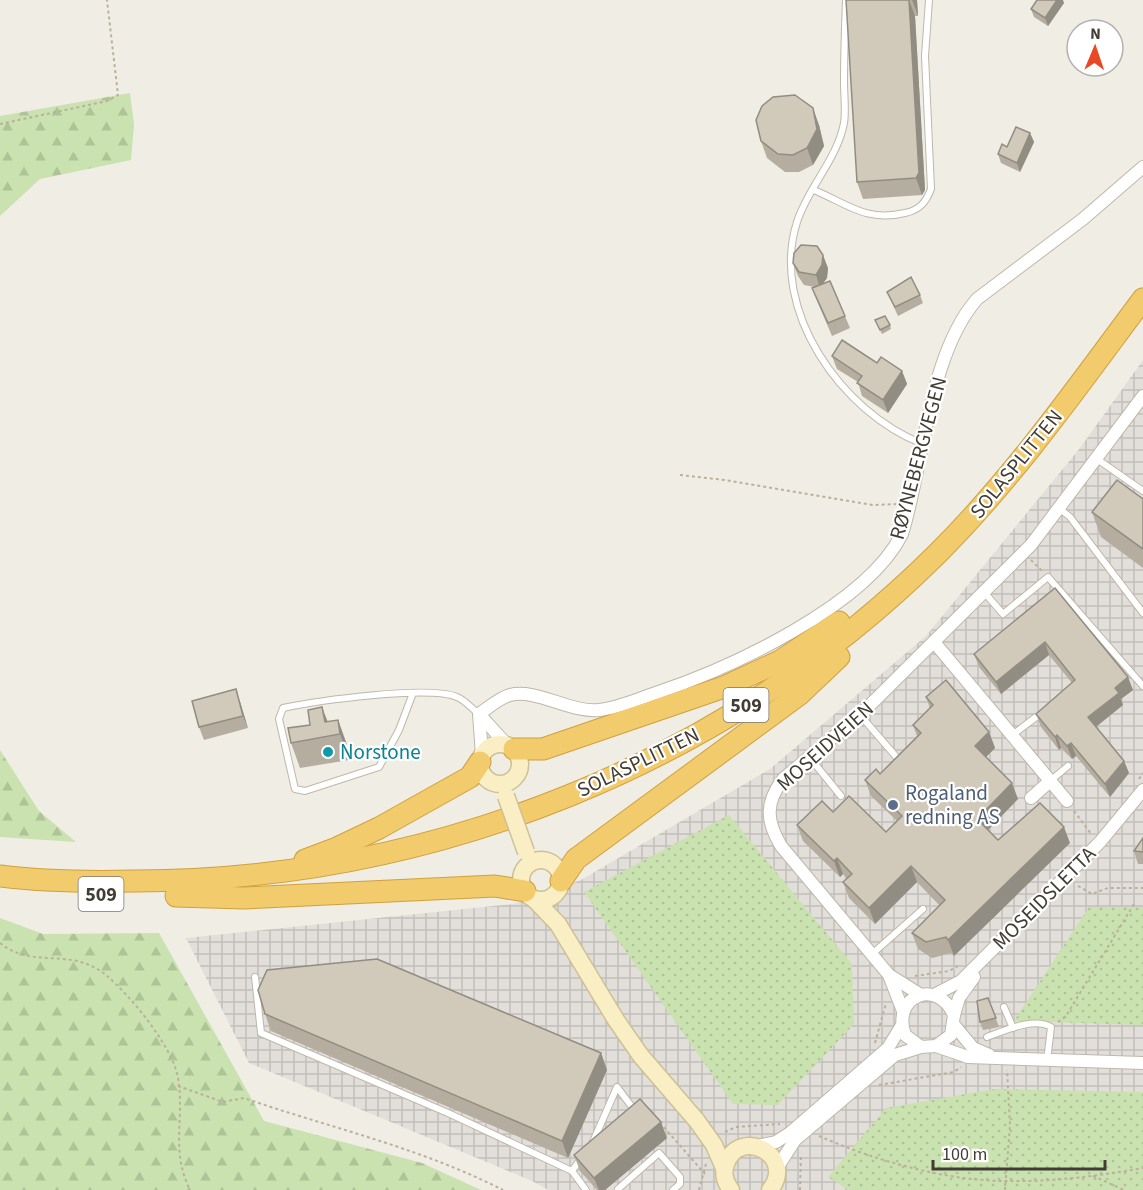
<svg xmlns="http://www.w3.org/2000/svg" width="1143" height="1190" font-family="'Source Sans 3',sans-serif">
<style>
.industrial{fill:url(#industrial-grid)}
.grass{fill:url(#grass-dots)}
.forest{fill:url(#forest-firs)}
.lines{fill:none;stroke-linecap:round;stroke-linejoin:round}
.lane-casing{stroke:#beb8aa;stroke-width:8}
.street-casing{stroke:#beb8aa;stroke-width:14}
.secondary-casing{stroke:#cdc196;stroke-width:19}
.highway-casing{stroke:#d0a03e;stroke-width:23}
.path{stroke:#bbb19a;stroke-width:2;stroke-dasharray:3 3;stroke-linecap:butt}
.lane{stroke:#fff;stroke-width:6}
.street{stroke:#fff;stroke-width:12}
.secondary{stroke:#faefc4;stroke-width:16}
.highway{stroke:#f2cb6d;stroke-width:21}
.secondary-bridge-casing{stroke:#cdc196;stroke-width:19;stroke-linecap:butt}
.secondary-bridge{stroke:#faefc4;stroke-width:16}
.wall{fill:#b4ada0}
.shaded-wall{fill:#928d82}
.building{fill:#d1c9ba;stroke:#928d82;stroke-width:1.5}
.culture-dot{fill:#0f9aa8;stroke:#fff;stroke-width:2}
.service-dot{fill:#5c6f8a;stroke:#fff;stroke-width:2}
.labels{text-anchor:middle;stroke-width:4.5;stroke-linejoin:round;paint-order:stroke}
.shield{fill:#fff;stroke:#7b7771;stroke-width:1.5}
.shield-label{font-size:20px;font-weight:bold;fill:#423d34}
.street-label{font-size:21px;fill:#423d34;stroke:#fff}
.culture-label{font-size:21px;fill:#0d838f;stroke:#fff;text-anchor:start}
.service-label{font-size:21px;fill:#4e5e75;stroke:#fff;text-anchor:start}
</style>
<defs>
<pattern id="industrial-grid" width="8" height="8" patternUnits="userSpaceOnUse" patternTransform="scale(1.5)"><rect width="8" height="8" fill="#e2ded9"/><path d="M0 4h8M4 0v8" fill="none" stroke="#c3bfbb"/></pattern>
<pattern id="grass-dots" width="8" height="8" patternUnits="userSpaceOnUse" patternTransform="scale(1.5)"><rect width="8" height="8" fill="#c9e2af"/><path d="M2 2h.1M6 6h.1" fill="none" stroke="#aec397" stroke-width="1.8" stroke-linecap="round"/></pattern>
<pattern id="forest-firs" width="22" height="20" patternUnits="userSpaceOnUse" patternTransform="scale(1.5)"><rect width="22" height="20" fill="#c9e2af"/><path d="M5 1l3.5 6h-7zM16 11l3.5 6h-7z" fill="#aec397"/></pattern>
</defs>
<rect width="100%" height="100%" fill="#f0ede4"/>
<path class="industrial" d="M1143,360V1190H548L532,1181L249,1063L186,938L513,904L581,880L770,769L926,636L1080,448Z"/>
<g class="grass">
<path d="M729,815L852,964L854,1024L778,1105L733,1104L584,892Z"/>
<path d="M1089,907H1143V1025L1014,1021Z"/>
<path d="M995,1089L1143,1092V1190H849L828,1177L886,1108Z"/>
</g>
<g class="forest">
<path d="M130,93L134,125L131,160L40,179L0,216V116Z"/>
<path d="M0,750L39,811L76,842L0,837Z"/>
<path d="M0,918L43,934L159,933L264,1121L422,1163L481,1190H0Z"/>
</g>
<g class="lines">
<g class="lane-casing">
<g id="lane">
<path d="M846,0C845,27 844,55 844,82C844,95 846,111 844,123C837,160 808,187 797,222C769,310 842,413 923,444"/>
<path d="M814,190C849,205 866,222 905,213C920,210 926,202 931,189L925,56L929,0"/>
<path d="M1097,459L1143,491"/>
<path d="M1060,509L1070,517L1143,613"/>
<path d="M984,592L1003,614L1048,577L1143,686"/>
<path d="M413,693L399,730L379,767L305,791L295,789L279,719L283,708C316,701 428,685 457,697C465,700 472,709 479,714"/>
<path d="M860,715L899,760"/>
<path d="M1011,736L1036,717"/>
<path d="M810,758L841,796"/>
<path d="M1050,781L1068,766"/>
<path d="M872,954L923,909"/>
<path d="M255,977L261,1033L448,1113L572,1171"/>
<path d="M1004,1007L1013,1028"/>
<path d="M987,1037C1006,1030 1034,1017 1051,1027L1047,1061"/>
<path d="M592,1144L617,1087L635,1111"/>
<path d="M582,1157L572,1171L586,1190"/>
<path d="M618,1189L659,1153L680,1177V1184L673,1190"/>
</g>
</g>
<g class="street-casing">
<g id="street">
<path d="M934,642L1067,801"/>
<path d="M479,714C488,708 499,698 510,695C536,688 570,713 599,710C619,708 638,699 656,693C730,668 866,606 902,534C924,464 928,355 977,299L1083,219L1143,167"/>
<path d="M479,714L507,745"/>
<path d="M479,714L482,755"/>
<path d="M1031,798L1049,782"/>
<path d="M889,975L921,995"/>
<path d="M934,995L961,981L1100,842L1143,790"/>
<path d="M903,1011L889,975L781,846C766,821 765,803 783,779L860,715L1031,545L1143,396"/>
<path d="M954,1015L959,998L974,977"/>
<path d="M954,1025L973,1048L989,1055"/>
<path d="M936,1046L951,1035L954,1015C937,977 891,996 905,1035L921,1047L936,1046L968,1057L1143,1063"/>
<path d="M757,1146L776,1142L790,1133L888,1048L902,1025"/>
<path d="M777,1168L795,1140L895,1055L921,1047"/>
</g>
</g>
<g class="secondary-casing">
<g id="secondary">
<circle cx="500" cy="764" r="20"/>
<circle cx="541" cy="880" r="20"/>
<path d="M534,899L558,924L616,1020L641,1056L697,1121L714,1145L724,1168"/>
<path d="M731,1190C725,1182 722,1174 726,1164C739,1126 797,1155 770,1190"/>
</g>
</g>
<g class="highway-casing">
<g id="highway">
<path d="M514,749H543L724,687L780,661L839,622"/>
<path d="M305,860L337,848L379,828L470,777L480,762"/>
<path d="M0,876C45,882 90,882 136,881C433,880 726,764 938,553C1015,476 1078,386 1143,299"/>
<path d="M561,881L576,859L800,694L839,657"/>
<path d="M176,896L244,898L495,886L525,891"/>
</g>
</g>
<g class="path">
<path d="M0,124L107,101L118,95L107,0"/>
<path d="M680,475L725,480L873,505L898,504"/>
<path d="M1031,560L1042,571"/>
<path d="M1139,779L1143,773"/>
<path d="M1074,811L1092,835"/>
<path d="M1078,886L1092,894L1108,888H1143"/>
<path d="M0,943C34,970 70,946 106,975C130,995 173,1047 178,1078C185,1119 170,1149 190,1190"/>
<path d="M915,976L949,971L958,966"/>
<path d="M1058,1022L1066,1016L1134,904"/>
<path d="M875,1043L886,1003"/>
<path d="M879,1085L954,1072L961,1067"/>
<path d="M178,1086L223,1102L244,1098C331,1128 421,1148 503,1190"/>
<path d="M648,1109L705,1174"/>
<path d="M725,1132L736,1127L780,1124"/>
<path d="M819,1136C874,1160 945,1181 1006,1181C1052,1182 1098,1176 1143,1168"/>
<path d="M1093,1176L1124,1190"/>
<path d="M699,1190L706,1164"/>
<path d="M800,1190L801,1154"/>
<path d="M1005,1190L1010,1125L1007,1070"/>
</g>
<use href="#lane" class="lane"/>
<use href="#street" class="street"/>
<use href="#secondary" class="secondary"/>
<use href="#highway" class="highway"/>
<g class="secondary-bridge-casing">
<path id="secondary-bridge" d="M506,796L526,852"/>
</g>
<use href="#secondary-bridge" class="secondary-bridge"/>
</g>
<g class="wall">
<path d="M846,0H917L918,16H915L925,190L922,195L863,199L857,182Z"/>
<path d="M1064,3L1048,26L1034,17L1031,9Z"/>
<path d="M819,125L824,146L813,165L799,172H785L767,158L761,141Z"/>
<path d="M1030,133L1034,142L1020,172L1001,163L998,154L1007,147Z"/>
<path d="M793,263L828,268L827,278L823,283L845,316L850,328L832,336L817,301L812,288L815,287L804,285L798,276Z"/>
<path d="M887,292L920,295L923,303L898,316Z"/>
<path d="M875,320L890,325L891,329L882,334Z"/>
<path d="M832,356L877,363L902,371L907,384L888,413L862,396L858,382L837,369Z"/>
<path d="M1143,499V568L1101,537L1092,512Z"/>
<path d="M1055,588L1133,690L1121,699L1123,705L1096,727L1124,761L1129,773L1110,797L1076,756L1072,759L1061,748L1059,750L1041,727L1036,714L1072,683L1049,655L1001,694L979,667L974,654Z"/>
<path d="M926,697L989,732L995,748L986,757L1018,799L988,830L998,840L1070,843L954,956L951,953L932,958L918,949L912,933L940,906L917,882L875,924L849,898L843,882L847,879L843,874L840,877L803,841L797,825L833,812L886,832L897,821L871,796L865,780L880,774L917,736L913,725L930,708Z"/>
<path d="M240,702L248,728L204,740L199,727Z"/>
<path d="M338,720L347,745L349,760L300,768L291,743L310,725Z"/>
<path d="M1143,838V864H1138L1134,851Z"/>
<path d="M988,998L999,1027L983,1030L980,1022Z"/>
<path d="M265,1014L601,1053L607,1070L568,1158L271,1031Z"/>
<path d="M667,1138L605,1190H597L580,1171L574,1155Z"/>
</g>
<g class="shaded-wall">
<path d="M909,0L915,16L925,190L922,195L916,178Z"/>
<path d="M912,0H917L918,16Z"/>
<path d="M1057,0H1063L1064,3L1048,26L1045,18Z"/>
<path d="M813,108L819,125L824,146L813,165L807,148Z"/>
<path d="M1030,133L1034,142L1020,172L1017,163Z"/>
<path d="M823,255L828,268L827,278L820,288L816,275Z"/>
<path d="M902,371L907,384L888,413L883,400Z"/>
<path d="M1045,642L1049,655L1001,694L996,682Z"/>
<path d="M1128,677L1133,690L1121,699L1123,705L1093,729L1088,717L1115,688Z"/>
<path d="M236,689L248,728L243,716Z"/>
<path d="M322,707L332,733L325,722Z"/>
<path d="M338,720L347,745L349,760L340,734Z"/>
<path d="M989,732L995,748L981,762L975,746Z"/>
<path d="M1057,735L1061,748L1059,750L1055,737Z"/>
<path d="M1071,743L1076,756L1072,759L1067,746Z"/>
<path d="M1124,761L1129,773L1110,797L1105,784Z"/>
<path d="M1012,783L1018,799L983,835L977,819Z"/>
<path d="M1064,827L1070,843L954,956L948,940Z"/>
<path d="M837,858L843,874L840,877L834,861Z"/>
<path d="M911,866L917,882L875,924L869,908Z"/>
<path d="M601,1053L607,1070L568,1158L562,1141Z"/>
<path d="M661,1122L667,1138L605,1190H599L594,1178Z"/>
</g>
<g class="building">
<path d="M846,0H909L919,173L916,178L857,182Z"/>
<path d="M1037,0H1057L1045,18L1031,9Z"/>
<path d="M795,95L813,108L817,129L807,148L793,155L778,154L761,141L756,120L762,106L773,97Z"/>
<path d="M1016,127L1030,133L1017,163L998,154L1002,144L1007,147Z"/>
<path d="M801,245L817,246L823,255L822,265L816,275L799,272L793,263L794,253Z"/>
<path d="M911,277L920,295L895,307L887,292Z"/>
<path d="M830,281L845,316L828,323L812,288Z"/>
<path d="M885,316L890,325L880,330L875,320Z"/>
<path d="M842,340L877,363L881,357L902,371L883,400L857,383L862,376L832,356Z"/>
<path d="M1117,480L1143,499V549L1092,512Z"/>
<path d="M1055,588L1128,677L1115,688L1119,693L1088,717L1124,761L1105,784L1071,743L1067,746L1057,735L1055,737L1036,714L1075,680L1045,642L996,682L974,654Z"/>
<path d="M946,680L989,732L975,746L1012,783L977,819L998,840L1040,803L1064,827L948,940L946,937L926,942L912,933L945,900L911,866L869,908L843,882L852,874L837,858L834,861L797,825L822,801L833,812L849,796L886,832L902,816L865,780L876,769L880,774L921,733L913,725L933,705L926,697Z"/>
<path d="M236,689L243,716L199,727L192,701Z"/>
<path d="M322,707L325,722L338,720L340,734L291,743L288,728L310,725L308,710Z"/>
<path d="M1143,838V852L1134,851Z"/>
<path d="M377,959L601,1053L562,1141L265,1014L258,990L267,970Z"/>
<path d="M988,998L996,1018L980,1022L977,1001Z"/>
<path d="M640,1099L661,1122L594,1178L574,1155Z"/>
</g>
<circle class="culture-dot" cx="328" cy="752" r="6"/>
<circle class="service-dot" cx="893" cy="805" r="6"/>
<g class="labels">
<g class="shield">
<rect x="723.5" y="688" width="45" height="34" rx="4.5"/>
<rect x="78.5" y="877" width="45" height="34" rx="4.5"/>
</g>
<g class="shield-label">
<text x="746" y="712">509</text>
<text x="101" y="901">509</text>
</g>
<g class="street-label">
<text transform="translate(918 458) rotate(-75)" y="7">RØYNEBERGVEGEN</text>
<text transform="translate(1016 464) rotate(-51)" y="7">SOLASPLITTEN</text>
<text transform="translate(825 746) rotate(-42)" y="7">MOSEIDVEIEN</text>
<text transform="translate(638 762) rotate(-26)" y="7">SOLASPLITTEN</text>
<text transform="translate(1044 898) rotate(-45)" y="7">MOSEIDSLETTA</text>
</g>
<g class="culture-label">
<text x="340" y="759">Norstone</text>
</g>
<g class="service-label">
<text x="905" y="800">Rogaland<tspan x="905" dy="24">redning AS</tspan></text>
</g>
</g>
<g transform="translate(1095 48) rotate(2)"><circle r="28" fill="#ffffff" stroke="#b3b1ae" stroke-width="1.5"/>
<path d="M0-4.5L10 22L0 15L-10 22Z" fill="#e84823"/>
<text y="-9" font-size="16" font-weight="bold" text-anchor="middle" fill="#423d34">N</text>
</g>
<path d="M933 1160v9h172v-9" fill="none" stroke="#423d34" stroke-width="3"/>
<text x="942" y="1160" font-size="18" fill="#423d34" stroke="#ffffff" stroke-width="4.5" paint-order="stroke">100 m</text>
</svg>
